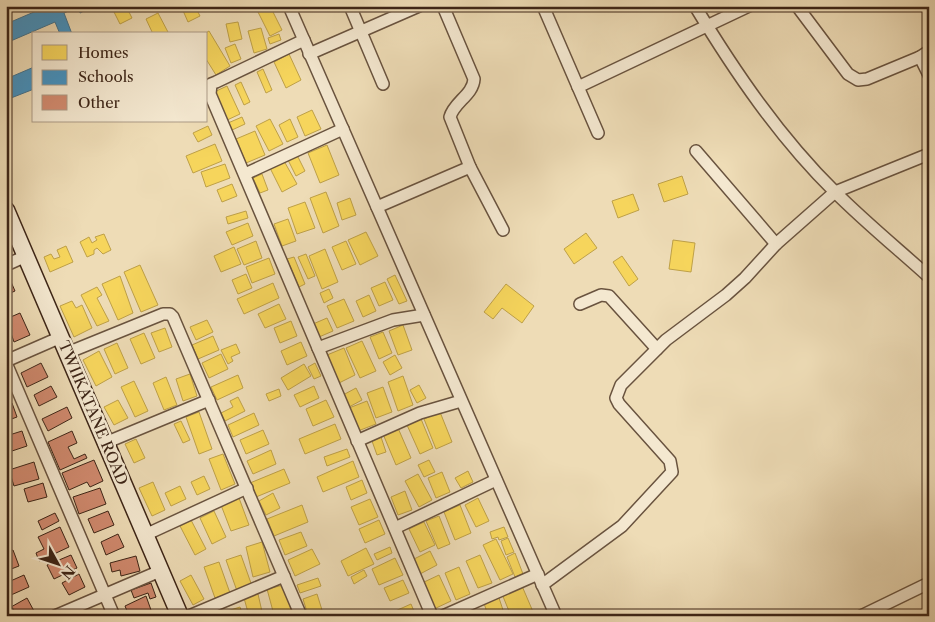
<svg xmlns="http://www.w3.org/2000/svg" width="935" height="622" font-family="'Libre Caslon Text',serif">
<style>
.homes{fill:#f6d55c;stroke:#bea047}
.schools{fill:#4393c3;stroke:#41728f}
.building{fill:#d18a6f;stroke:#3d2517}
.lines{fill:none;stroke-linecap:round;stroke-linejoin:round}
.minor-casing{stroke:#69533f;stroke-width:14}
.secondary-casing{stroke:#3d2517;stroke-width:19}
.minor{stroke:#f4e8d0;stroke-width:11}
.secondary{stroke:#f4e8d0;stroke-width:16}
.labels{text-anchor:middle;stroke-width:5;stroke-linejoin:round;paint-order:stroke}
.street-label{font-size:15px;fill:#3d2517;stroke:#f4e8d0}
</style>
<rect width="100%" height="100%" fill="#eedcb6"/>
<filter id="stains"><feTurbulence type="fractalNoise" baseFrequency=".004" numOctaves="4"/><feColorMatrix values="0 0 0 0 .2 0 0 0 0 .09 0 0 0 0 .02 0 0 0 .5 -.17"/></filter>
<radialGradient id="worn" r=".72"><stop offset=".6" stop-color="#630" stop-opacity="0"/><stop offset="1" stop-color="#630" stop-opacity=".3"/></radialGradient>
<g class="homes">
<path d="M111,6H126L132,18L120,24Z"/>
<path d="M181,6H195L200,16L188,22Z"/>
<path d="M270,6L282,30L270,36L258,12Z"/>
<path d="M158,13L169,34H153L146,19Z"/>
<path d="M238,22L242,39L230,42L226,24Z"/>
<path d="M261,28L267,49L254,53L248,31Z"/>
<path d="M209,31L230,66L216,75L206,59V34H204Z"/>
<path d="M279,34L281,40L270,44L268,38Z"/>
<path d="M235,44L241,59L231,63L225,48Z"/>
<path d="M289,54L301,80L286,88L274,62Z"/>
<path d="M263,69L272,90L266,93L257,72Z"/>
<path d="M241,82L250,102L244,105L235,85Z"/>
<path d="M227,86L240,114L225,121L212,93Z"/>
<path d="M312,110L321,129L305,136L297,117Z"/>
<path d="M242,117L245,124L232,130L228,123Z"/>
<path d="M270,119L283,144L269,151L256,126Z"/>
<path d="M290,119L298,137L287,142L279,125Z"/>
<path d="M208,126L212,135L198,142L193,133Z"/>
<path d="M255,131L265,155L246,163L236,139Z"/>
<path d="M215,144L222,161L193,173L186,156Z"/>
<path d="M327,145L339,175L320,183L308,153Z"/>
<path d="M297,155L305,171L296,176L288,160Z"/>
<path d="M284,161L297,184L282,192L270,168Z"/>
<path d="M225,164L230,178L206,187L201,172Z"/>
<path d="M262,174L268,190L260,193L253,178Z"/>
<path d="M682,176L688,194L664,202L658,184Z"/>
<path d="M232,184L237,196L222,202L217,190Z"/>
<path d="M326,192L339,226L323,233L310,198Z"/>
<path d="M633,194L639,210L618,218L612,201Z"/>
<path d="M350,198L356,215L342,220L337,203Z"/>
<path d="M305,202L315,228L297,234L288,208Z"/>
<path d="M246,211L248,218L228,224L226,217Z"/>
<path d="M288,219L296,241L282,246L274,224Z"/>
<path d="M248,223L253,236L232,245L226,232Z"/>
<path d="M366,232L378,256L360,265L348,240Z"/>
<path d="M586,233L597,248L574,264L564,249Z"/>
<path d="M104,234L111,250L103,254L97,248L94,250V254L87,257L80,242L89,237L92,243L97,240L95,237Z"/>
<path d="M673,240L695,243L691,272L669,269Z"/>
<path d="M256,241L262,258L244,265L237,249Z"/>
<path d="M346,241L356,264L342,270L332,247Z"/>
<path d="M66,246L73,262L50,272L44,257L51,254L54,259L60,257L57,250Z"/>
<path d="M234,247L241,264L221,272L214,256Z"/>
<path d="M325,249L338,282L322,289L309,256Z"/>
<path d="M306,254L315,276L308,279L298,257Z"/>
<path d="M622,256L638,279L629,286L613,262Z"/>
<path d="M294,257L305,284L299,287L287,259Z"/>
<path d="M269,258L275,274L252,283L246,267Z"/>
<path d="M140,265L158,305L141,312L124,272Z"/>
<path d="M246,274L252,288L238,294L232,280Z"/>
<path d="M395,275L407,301L399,304L387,279Z"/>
<path d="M120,276L133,313L118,320L102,284Z"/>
<path d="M385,282L393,300L379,306L371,288Z"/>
<path d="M273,283L279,298L244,314L237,299Z"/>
<path d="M506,284L534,306L522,323L502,308L493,319L484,312Z"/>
<path d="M97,287L102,295L97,298L109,321L97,326L81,295Z"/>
<path d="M329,289L333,298L324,303L320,293Z"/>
<path d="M369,295L376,311L363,317L356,301Z"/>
<path d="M344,299L354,321L337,328L327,306Z"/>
<path d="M72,301L76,308L82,305L92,328L74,337L60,306Z"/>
<path d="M279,304L286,319L265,328L258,314Z"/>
<path d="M327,318L333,331L319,337L313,324Z"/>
<path d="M207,320L213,332L196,340L190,327Z"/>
<path d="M291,321L297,336L280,343L274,328Z"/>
<path d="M403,325L412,350L398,355L389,331Z"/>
<path d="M165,328L172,347L159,352L151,333Z"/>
<path d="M383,332L392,353L379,359L370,337Z"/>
<path d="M144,333L155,358L141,364L130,339Z"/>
<path d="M213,336L219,350L198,359L192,345Z"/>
<path d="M362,341L376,371L360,378L346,348Z"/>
<path d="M301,342L307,356L287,365L281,351Z"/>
<path d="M117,343L128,368L115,374L104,349Z"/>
<path d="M236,344L240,353L231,357L233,361L228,364L221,350Z"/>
<path d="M344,348L355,375L339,383L327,355Z"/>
<path d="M99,351L112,377L96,386L83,360Z"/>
<path d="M221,354L228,369L209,378L202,363Z"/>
<path d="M395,355L402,368L390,375L383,362Z"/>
<path d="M315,363L321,376L314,379L308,367Z"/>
<path d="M304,364L311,376L288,390L281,378Z"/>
<path d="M190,374L197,396L183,401L176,379Z"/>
<path d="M238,375L243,388L217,400L211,387Z"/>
<path d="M403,376L413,405L398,411L388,382Z"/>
<path d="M166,377L177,405L164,410L153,383Z"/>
<path d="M134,381L148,411L135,417L121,387Z"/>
<path d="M419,385L426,398L417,403L410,390Z"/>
<path d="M314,386L319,398L300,407L294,395Z"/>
<path d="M383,387L392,412L376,418L367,393Z"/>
<path d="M356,388L362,400L349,407L343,395Z"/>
<path d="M279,389L281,396L269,401L266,394Z"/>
<path d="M238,397L245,411L225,421L221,413L233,407L230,401Z"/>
<path d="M118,400L128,418L114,425L104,407Z"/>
<path d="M326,400L334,417L313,426L306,409Z"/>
<path d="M367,401L376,424L358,431L349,408Z"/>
<path d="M199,412L212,449L199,454L186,417Z"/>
<path d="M440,412L452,442L436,449L424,419Z"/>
<path d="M254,413L259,425L233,437L228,425Z"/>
<path d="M421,419L433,448L420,454L407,425Z"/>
<path d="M181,421L190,440L183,443L174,424Z"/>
<path d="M335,424L341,439L305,454L299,439Z"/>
<path d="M398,428L411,458L396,465L383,434Z"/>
<path d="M263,430L269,444L246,454L240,440Z"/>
<path d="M381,437L386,452L377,455L372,441Z"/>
<path d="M136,439L145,458L134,463L125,444Z"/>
<path d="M347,449L350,457L327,466L324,457Z"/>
<path d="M271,450L276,464L253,474L247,461Z"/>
<path d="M223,454L235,484L221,490L209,459Z"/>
<path d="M429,460L435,472L424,477L418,465Z"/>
<path d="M353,461L359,477L323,492L317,477Z"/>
<path d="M284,469L290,483L256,497L250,483Z"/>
<path d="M468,471L473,482L461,488L455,478Z"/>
<path d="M442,472L450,492L436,498L428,478Z"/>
<path d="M418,474L432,500L419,507L405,481Z"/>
<path d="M204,476L210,489L197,495L191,482Z"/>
<path d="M362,480L367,493L351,500L346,487Z"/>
<path d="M153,482L165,510L152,516L139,488Z"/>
<path d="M180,486L186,499L171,506L165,493Z"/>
<path d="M405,491L412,510L398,515L391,497Z"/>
<path d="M273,493L280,508L266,515L259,501Z"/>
<path d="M239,498L249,525L231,531L221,505Z"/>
<path d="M478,498L489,521L476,527L465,505Z"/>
<path d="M370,499L378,517L359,525L351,507Z"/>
<path d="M302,505L308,522L274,536L267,519Z"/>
<path d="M460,505L471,533L455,540L444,512Z"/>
<path d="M214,511L226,537L212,544L200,518Z"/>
<path d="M439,516L450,544L438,549L426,521Z"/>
<path d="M191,520L206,549L195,555L180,526Z"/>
<path d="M379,520L385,534L365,543L359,529Z"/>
<path d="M424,522L435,545L420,552L409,529Z"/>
<path d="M504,527L508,537L499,540L498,537L492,539L490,532Z"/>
<path d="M301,532L307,546L285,555L279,540Z"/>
<path d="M508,538L514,552L506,555L501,541Z"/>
<path d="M496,539L513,574L500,580L483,545Z"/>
<path d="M262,542L270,572L253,577L246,547Z"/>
<path d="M390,547L392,553L377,560L374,554Z"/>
<path d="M366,548L374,564L348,576L341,561Z"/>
<path d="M312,549L320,564L295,576L288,560Z"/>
<path d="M430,551L437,565L420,574L412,560Z"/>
<path d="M515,553L523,574L515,577L507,557Z"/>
<path d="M241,555L252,586L237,591L226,560Z"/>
<path d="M480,555L492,583L478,588L466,561Z"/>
<path d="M395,558L403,575L379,585L372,569Z"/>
<path d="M219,562L230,593L215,598L204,567Z"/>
<path d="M459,567L470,594L456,600L445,573Z"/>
<path d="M364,570L367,576L354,584L351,577Z"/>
<path d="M191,575L204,599L193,605L180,581Z"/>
<path d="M439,575L451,601L434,609L422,583Z"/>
<path d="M318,578L321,586L300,593L297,585Z"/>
<path d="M403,580L409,593L390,601L384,588Z"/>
<path d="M284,585L291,610L274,615L267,589Z"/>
<path d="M522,586L534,614L511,616L502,594Z"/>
<path d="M258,594L263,616H249L244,598Z"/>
<path d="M317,594L322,610L308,615L303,599Z"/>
<path d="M499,598L505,616H488L484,603Z"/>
<path d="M411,604L416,616H384Z"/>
<path d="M240,607L243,616H225L224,612Z"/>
</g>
<g class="schools">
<path d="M48,6H94L80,13L78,7L64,13L72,34H60L55,22L6,43V24Z"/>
<path d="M34,67V89L11,98L6,87V79Z"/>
</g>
<g class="building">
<path d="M8,266L11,273L8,275L15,291L6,295V267Z"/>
<path d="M20,313L30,335L14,342L6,319Z"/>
<path d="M41,363L48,377L27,387L21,373Z"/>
<path d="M51,386L57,397L39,406L34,395Z"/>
<path d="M12,403L17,417L6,421V406Z"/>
<path d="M67,407L72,418L48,431L42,419Z"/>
<path d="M22,431L27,446L6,453V436Z"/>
<path d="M72,431L77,443L68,447L74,459L85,454L87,458L60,470L48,442Z"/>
<path d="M94,460L103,481L90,487L87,482L69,490L62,473Z"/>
<path d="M34,462L39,479L14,486L9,470Z"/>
<path d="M43,483L47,497L28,502L24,489Z"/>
<path d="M100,488L106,504L79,514L73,497Z"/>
<path d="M108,511L114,525L94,533L88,519Z"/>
<path d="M55,513L59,521L42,530L38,521Z"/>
<path d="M60,527L69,547L39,561L36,553L44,549L38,537Z"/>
<path d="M118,534L124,547L106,555L101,542Z"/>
<path d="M13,550L19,566L6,571V553Z"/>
<path d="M71,555L77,568L54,579L47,565Z"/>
<path d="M136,556L140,571L121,576L120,570L112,572L110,563Z"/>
<path d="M79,574L85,587L69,595L62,583Z"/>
<path d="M24,575L29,587L11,595L6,583Z"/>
<path d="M151,583L156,597L150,599L148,593L134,598L131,590Z"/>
<path d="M146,596L151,610L137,616H129L125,606Z"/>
<path d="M27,598L34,611L26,616H16L11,607Z"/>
</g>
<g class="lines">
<g class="minor-casing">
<g id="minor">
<path d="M289,6L556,616"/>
<path d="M350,6L383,84"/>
<path d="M443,6L474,79C473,95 454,102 450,117L470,167"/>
<path d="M543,6L598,133"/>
<path d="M695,6C735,72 780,138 835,192C865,222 898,249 929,277"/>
<path d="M797,6L848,74L858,80L867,79L920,57L929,51"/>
<path d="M304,40L216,82L211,84L210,94L432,616"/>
<path d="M309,54L419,6"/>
<path d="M920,57L929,75"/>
<path d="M578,87L749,6"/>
<path d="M696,151L776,244"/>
<path d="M245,174L343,129"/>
<path d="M377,207L470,167L503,230"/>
<path d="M6,265L26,256"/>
<path d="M580,304L601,295L609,296L657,349"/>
<path d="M318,348L393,320L424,315"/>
<path d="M67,353L163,314H170L173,317L301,616"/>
<path d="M6,361L61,337"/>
<path d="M6,363L114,616"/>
<path d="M357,441L420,413L461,401"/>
<path d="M105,443L209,400"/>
<path d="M395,528L496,480"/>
<path d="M145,535L247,488"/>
<path d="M542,585L622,526L672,472L670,461L619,404L616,398L621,385L666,340L726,295L745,278L776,244L835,192L929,154"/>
<path d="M6,609L9,616"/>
<path d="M55,616L160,571"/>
<path d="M189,616L284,576"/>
<path d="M443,616L538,574"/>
<path d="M861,616L929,583"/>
</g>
</g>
<g class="secondary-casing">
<path id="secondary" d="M6,210L180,616"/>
</g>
<use href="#minor" class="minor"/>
<use href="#secondary" class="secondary"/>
</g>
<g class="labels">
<g class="street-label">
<text transform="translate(93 413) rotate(67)" y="5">TWIIKATANE ROAD</text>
</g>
</g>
<rect width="935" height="622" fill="none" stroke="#eedcb6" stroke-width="25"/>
<rect x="8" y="8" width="920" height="607" fill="none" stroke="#3d2517" stroke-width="2.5"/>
<rect x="12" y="12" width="910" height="597" fill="none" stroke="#3d2517"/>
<rect x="32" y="32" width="175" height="90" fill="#f4e8d0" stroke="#ab9a86"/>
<rect x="42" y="45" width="25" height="15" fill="#f6d55c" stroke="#ab9a86"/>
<text x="78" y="58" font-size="15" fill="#3d2517">Homes</text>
<rect x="42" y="70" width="25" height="15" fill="#4393c3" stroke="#ab9a86"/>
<text x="78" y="82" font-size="15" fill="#3d2517">Schools</text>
<rect x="42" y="95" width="25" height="15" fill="#d18a6f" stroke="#ab9a86"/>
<text x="78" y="108" font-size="15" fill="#3d2517">Other</text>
<g transform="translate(58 564) rotate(130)" stroke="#f4e8d0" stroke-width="4" paint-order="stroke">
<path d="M0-4L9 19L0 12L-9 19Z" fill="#3d2517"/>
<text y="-8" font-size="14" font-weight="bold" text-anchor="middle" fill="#3d2517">N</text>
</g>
<rect width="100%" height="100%" filter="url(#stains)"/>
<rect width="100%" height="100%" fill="url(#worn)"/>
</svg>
